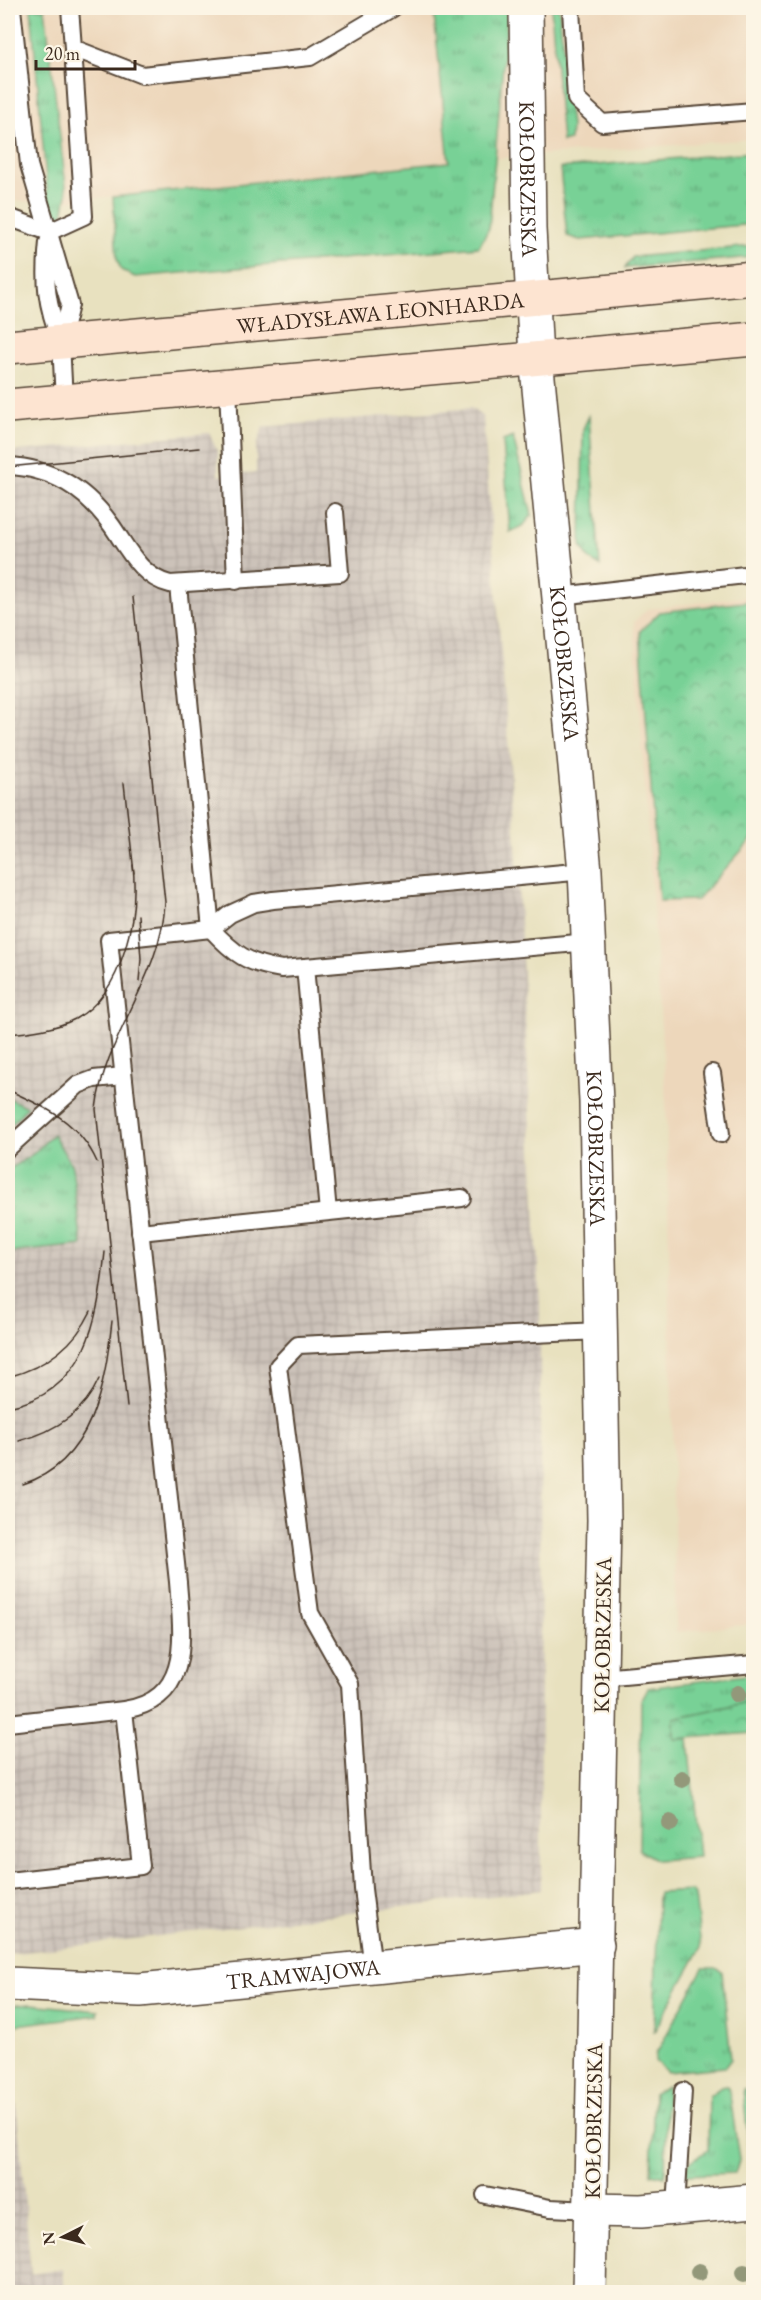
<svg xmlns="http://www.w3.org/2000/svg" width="761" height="2300" font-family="'EB Garamond',serif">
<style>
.built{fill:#edd7bb}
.industrial{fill:url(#industrial-grid)}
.grass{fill:url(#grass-tufts);stroke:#5a7e5a;stroke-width:1.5}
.park{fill:url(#park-crowns);stroke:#5a7e5a;stroke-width:1.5}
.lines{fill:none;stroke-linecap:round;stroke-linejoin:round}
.lane-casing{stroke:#554536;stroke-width:20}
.street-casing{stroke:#554536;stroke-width:36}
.secondary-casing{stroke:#554536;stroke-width:36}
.lane{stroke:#fff;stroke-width:16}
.street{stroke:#fff;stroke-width:33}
.secondary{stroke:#fde4d1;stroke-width:33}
.tram{stroke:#3b2a1e;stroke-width:1.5}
.tree{fill:#93987a}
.labels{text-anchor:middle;stroke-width:4.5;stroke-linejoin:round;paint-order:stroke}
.street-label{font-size:22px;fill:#3b2a1e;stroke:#fcf5e5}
</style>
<defs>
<pattern id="industrial-grid" width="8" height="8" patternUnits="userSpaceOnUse" patternTransform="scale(1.5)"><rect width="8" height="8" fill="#ccc2b9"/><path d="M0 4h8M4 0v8" fill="none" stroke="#b0a79f"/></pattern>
<pattern id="grass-tufts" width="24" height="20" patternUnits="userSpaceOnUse" patternTransform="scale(1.5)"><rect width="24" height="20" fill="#78d196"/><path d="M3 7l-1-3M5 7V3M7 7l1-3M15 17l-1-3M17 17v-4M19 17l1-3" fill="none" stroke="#64aa7a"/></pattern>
<pattern id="park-crowns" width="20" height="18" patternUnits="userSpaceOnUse" patternTransform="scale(1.5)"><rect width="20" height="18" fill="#78d196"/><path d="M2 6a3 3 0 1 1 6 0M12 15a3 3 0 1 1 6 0" fill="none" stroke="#64aa7a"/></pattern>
</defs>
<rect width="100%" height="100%" fill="#fcf5e5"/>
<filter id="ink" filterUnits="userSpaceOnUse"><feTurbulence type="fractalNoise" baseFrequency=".0167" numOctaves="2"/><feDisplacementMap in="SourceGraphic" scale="12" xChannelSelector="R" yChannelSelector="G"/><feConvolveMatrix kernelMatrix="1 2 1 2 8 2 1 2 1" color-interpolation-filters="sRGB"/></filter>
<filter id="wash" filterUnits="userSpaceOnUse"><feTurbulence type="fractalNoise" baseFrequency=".008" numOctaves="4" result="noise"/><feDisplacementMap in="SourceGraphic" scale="24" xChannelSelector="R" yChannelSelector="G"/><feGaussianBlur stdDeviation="1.35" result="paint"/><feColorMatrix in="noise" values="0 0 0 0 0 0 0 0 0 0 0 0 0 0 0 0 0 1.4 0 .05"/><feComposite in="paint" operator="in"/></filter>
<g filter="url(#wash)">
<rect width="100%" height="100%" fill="#e8e1bf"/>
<g class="built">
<path d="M8,8H753V139L449,162L48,203L8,200Z"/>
<path d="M753,596V1624L676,1632L666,1100L634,622L647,609Z"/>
</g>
<g class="industrial">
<path d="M471,408L483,417L516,844L535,1205L540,1304L541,1890L8,1954V452L209,433L218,453V476L256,473V448L263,427Z"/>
<path d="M11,2042L31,2274L63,2269L65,2292H8V2043Z"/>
</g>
<g class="grass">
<path d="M31,8H45L67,195L63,214L56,221L48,203Z"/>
<path d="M442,8H508L489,228L479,247L135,277L121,270L117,259L113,197L449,162L434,15Z"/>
<path d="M551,8H559L571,127L570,140L562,142Z"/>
<path d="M753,152V224L580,240L567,236L560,168Z"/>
<path d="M753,246V257L625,268L633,257Z"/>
<path d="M589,416L600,566L589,559L581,546L583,429Z"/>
<path d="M513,437L532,515L524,525L510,532L503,441Z"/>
<path d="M8,1098L27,1107L8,1128Z"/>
<path d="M53,1134L72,1166L82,1245L8,1253V1170L33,1154Z"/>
<path d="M753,1674V1701L674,1718V1739H688L699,1857L657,1860L639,1850L641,1701L648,1688Z"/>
<path d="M692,1891L695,1895L701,1948L654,2032L658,1896L659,1893Z"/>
<path d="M703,1968H716L722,1972L731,2059L725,2067L667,2072L655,2061L656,2054Z"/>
<path d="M31,2004L98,2011L97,2015L8,2026V2006Z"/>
<path d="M667,2086L665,2177L651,2174L654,2094Z"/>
<path d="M727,2086L729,2087L739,2160L735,2173L686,2175L687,2164L708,2150L709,2096L721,2087Z"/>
<path d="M753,2088L754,2169H751L743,2089Z"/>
</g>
<g class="park">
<path d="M753,601V838L697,900L659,901L640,631L660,612Z"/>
<path d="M753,1701V1733L674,1739V1718Z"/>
</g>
</g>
<g filter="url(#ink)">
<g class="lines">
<g class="lane-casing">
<g id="lane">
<path d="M12,8L29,165L70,305L61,342L64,401"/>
<path d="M70,8L73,48"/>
<path d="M571,8L576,99L602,123L754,111"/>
<path d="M8,217L49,232L84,216L73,48L142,75L310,57L393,8"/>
<path d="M48,242C44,282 46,304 61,342"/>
<path d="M228,386L236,581"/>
<path d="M8,466C53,468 86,489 112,526C128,549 141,577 170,584L340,573L335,512"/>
<path d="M178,585L211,929C234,954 248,964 282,969L589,942"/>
<path d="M560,596L754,574"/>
<path d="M305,967L328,1212"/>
<path d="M712,1073L721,1134"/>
<path d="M8,1148L78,1085L94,1079L123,1076"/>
<path d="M140,1232L462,1198"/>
<path d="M602,1678L754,1664"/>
<path d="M8,1723L124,1710C193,1699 182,1636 178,1582L109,940L211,929L230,914L254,903L273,900L585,871"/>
<path d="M8,1881L141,1866L124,1710"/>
<path d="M373,1968L363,1889L350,1684L310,1613L278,1366L298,1345L600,1331"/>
<path d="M485,2195L550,2208L591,2210"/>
<path d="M676,2208L683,2091"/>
</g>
</g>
<g class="street-casing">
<g id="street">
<path id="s1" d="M526,8L529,229L536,357L585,871L596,1102L604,1520L589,2292"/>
<path id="s2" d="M8,1984L140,1990L597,1945"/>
<path d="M591,2210L641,2211L754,2201"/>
</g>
</g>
<g class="secondary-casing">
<g id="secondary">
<path id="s3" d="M8,347L754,278"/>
<path d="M8,406L754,339"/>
</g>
</g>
<use href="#lane" class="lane"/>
<use href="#street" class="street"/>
<use href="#secondary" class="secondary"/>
<g class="tram">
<path d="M8,467L199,448"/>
<path d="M124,783L134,873"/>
<path d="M138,915L141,959L139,981"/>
<path d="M8,1034C30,1032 56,1029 75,1019C125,992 138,915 133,865"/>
<path d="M8,1090C46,1107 79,1122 97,1162"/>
<path d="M8,1377C46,1367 74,1347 91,1311"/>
<path d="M8,1407C87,1393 98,1320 105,1252"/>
<path d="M127,1407L96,1109C104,1036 162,977 165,902L133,597"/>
<path d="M19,1441C53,1432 84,1413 99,1379"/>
<path d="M23,1484C93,1462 105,1384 112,1321"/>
</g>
</g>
<g class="tree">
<circle cx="738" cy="1694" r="9"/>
<circle cx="682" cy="1779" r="9"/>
<circle cx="670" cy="1823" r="9"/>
<circle cx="699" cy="2272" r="9"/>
<circle cx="744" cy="2273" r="9"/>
</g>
</g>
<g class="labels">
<g class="street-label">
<text dy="8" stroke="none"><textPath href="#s1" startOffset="171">KOŁOBRZESKA</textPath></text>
<text dy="8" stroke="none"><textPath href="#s3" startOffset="374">WŁADYSŁAWA LEONHARDA</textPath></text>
<text dy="8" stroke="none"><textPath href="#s1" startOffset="657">KOŁOBRZESKA</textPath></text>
<text dy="8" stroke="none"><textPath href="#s1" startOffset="1143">KOŁOBRZESKA</textPath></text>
<text transform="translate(602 1635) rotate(-89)" y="8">KOŁOBRZESKA</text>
<text dy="8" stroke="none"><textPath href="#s2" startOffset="296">TRAMWAJOWA</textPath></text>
<text transform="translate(593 2121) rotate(-89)" y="8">KOŁOBRZESKA</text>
</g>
</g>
<rect width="761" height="2300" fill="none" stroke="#fcf5e5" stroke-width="30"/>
<g transform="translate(63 2237) rotate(264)" stroke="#fcf5e5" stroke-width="4.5" paint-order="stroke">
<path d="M0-4.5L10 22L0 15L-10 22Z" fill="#3b2a1e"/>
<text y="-9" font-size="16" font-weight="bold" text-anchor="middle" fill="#3b2a1e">N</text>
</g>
<path d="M36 60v9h99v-9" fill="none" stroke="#3b2a1e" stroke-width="3"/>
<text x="45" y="60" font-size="18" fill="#3b2a1e" stroke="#fcf5e5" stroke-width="4.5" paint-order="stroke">20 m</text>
</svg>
